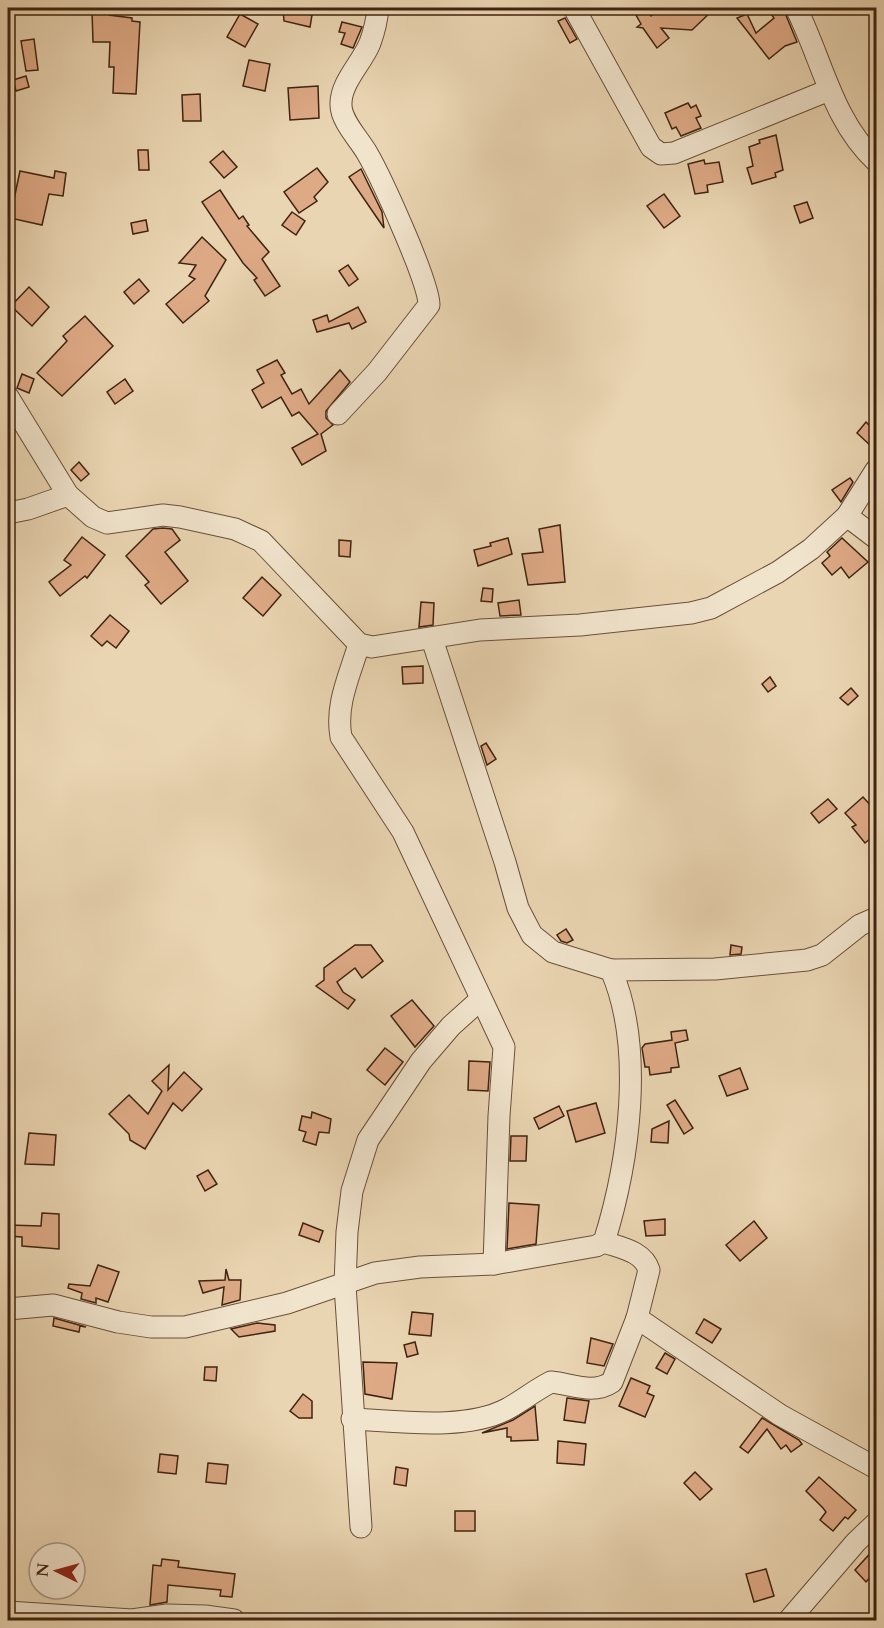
<svg xmlns="http://www.w3.org/2000/svg" width="884" height="1628" font-family="Cardo,serif">
<style>
.building{fill:#deaa86;stroke:#3f2311;stroke-width:1.5}
.lines{fill:none;stroke-linecap:round;stroke-linejoin:round}
.minor-casing{stroke:#6a5039;stroke-width:23}
.minor{stroke:#f1e4cd;stroke-width:21}
</style>
<rect width="100%" height="100%" fill="#ead5b2"/>
<filter id="stains"><feTurbulence type="fractalNoise" baseFrequency=".00333" numOctaves="4"/><feColorMatrix values="0 0 0 0 .2 0 0 0 0 .09 0 0 0 0 .02 0 0 0 .5 -.17"/></filter>
<radialGradient id="worn" r=".72"><stop offset=".6" stop-color="#630" stop-opacity="0"/><stop offset="1" stop-color="#630" stop-opacity=".3"/></radialGradient>
<g class="building">
<path d="M662,8H672L677,14L686,8H715L692,30L661,28L669,38L657,48L643,28L637,27L641,24L636,15L647,9L651,16Z"/>
<path d="M767,8H783L797,42L785,46L769,59L737,18L747,14L756,33L774,18Z"/>
<path d="M283,9L312,15L310,27L284,21Z"/>
<path d="M92,11L109,12V15L132,18V21L140,22L136,94L113,93L114,67H109L110,42H93Z"/>
<path d="M240,14L258,24L245,47L227,37Z"/>
<path d="M565,18L577,39L570,43L558,21Z"/>
<path d="M342,22L362,27L353,48L341,44L345,33L339,32Z"/>
<path d="M34,39L38,70L26,71L21,41Z"/>
<path d="M249,60L270,64L265,91L243,86Z"/>
<path d="M26,76L29,87L16,91L13,80Z"/>
<path d="M318,86L319,118L290,120L288,88Z"/>
<path d="M200,94L201,121H183L182,95Z"/>
<path d="M688,103L691,108L696,105L701,116L696,118L701,128L681,136L676,127L672,129L665,113Z"/>
<path d="M776,135L783,170L775,173L776,177L752,184L747,168L753,166L749,147L760,143L759,140Z"/>
<path d="M138,150H148L149,170H139Z"/>
<path d="M223,151L237,167L224,178L210,162Z"/>
<path d="M704,160L705,164L719,162L723,182L707,185L708,192L695,194L688,164Z"/>
<path d="M317,168L328,182L314,197L317,201L299,213L284,192Z"/>
<path d="M361,169L382,212L384,228L349,177Z"/>
<path d="M20,171L54,178L55,171L66,173L63,196L49,194L42,225L10,218Z"/>
<path d="M220,190L239,219L243,216L249,225L247,226L269,252L262,259L280,286L265,296L254,280L257,278L243,263L202,202Z"/>
<path d="M664,194L680,216L664,228L647,206Z"/>
<path d="M807,202L813,218L800,223L794,206Z"/>
<path d="M292,212L305,221L296,235L282,225Z"/>
<path d="M146,220L148,231L133,234L131,223Z"/>
<path d="M202,237L226,260L205,296L209,301L183,323L166,304L195,279L189,276L196,265L179,263Z"/>
<path d="M348,265L358,279L349,286L339,271Z"/>
<path d="M139,279L149,291L134,304L124,292Z"/>
<path d="M29,287L49,307L32,326L11,306Z"/>
<path d="M358,307L366,322L352,329L349,323L317,332L313,320L327,315L329,322Z"/>
<path d="M85,316L113,346L62,396L37,373L67,341L63,336Z"/>
<path d="M277,360L285,373L281,375L292,394L301,389L309,404L340,370L350,382L326,411V418L333,425L321,434L326,451L302,465L292,448L318,434L299,412L292,416L281,397L262,408L252,390L264,383L257,370Z"/>
<path d="M22,374L34,379L29,393L17,388Z"/>
<path d="M125,379L133,391L115,404L107,392Z"/>
<path d="M866,422L876,432V441L871,446L857,433Z"/>
<path d="M79,462L89,474L81,481L71,470Z"/>
<path d="M850,478L853,482L841,502L832,490Z"/>
<path d="M560,525L565,582L528,585L522,554L543,552L539,529Z"/>
<path d="M163,528L172,529L180,540L165,552L188,581L161,604L145,585L149,582L126,556L153,529Z"/>
<path d="M82,537L105,555L87,578L85,576L60,596L49,582L71,565L64,560Z"/>
<path d="M508,538L512,554L478,566L474,550L491,546L490,543Z"/>
<path d="M842,538L868,562L849,578L841,567L832,575L822,563L830,556L827,552Z"/>
<path d="M339,540L351,541L350,557L339,556Z"/>
<path d="M262,577L281,595L263,616L243,598Z"/>
<path d="M483,588L493,589L492,602L481,601Z"/>
<path d="M519,600L521,615L500,616L498,603Z"/>
<path d="M421,602L434,603L433,625L419,627Z"/>
<path d="M110,615L129,631L116,648L107,641L102,646L91,636Z"/>
<path d="M423,666V683L403,684L402,667Z"/>
<path d="M770,677L776,686L768,692L762,684Z"/>
<path d="M851,688L858,696L848,705L840,698Z"/>
<path d="M486,743L496,759L487,765L481,746Z"/>
<path d="M863,797L872,807L876,803V834L865,843L852,827L856,825L845,813Z"/>
<path d="M828,799L837,809L819,823L811,813Z"/>
<path d="M566,929L573,940L567,943L561,941L557,935Z"/>
<path d="M355,945H371L383,961L362,978L355,968L337,982L343,992L355,1000L348,1009L316,986L324,980V968Z"/>
<path d="M731,945L742,947L741,954L730,955Z"/>
<path d="M412,1000L434,1026L415,1047L391,1016Z"/>
<path d="M686,1030L688,1040L675,1043L679,1067L671,1068V1072L650,1075L649,1067H645L642,1048L645,1044L672,1040L671,1032Z"/>
<path d="M385,1048L403,1062L385,1085L367,1070Z"/>
<path d="M469,1061L490,1062L488,1091L468,1090Z"/>
<path d="M169,1065L168,1090L184,1072L202,1089L182,1111L173,1103L145,1149L130,1140L129,1134L109,1114L129,1095L148,1114L162,1091L152,1081Z"/>
<path d="M740,1068L748,1089L727,1096L719,1076Z"/>
<path d="M675,1100L693,1128L684,1134L667,1105Z"/>
<path d="M596,1103L605,1133L576,1142L567,1111Z"/>
<path d="M559,1106L564,1116L539,1129L534,1118Z"/>
<path d="M312,1112L331,1119L329,1133L319,1132L316,1145L303,1141L306,1132L299,1130L302,1116L311,1118Z"/>
<path d="M669,1121L668,1143L651,1142L652,1129Z"/>
<path d="M29,1133L56,1135L54,1165L25,1164Z"/>
<path d="M511,1136H527L526,1161H510Z"/>
<path d="M208,1170L217,1184L205,1191L197,1176Z"/>
<path d="M509,1203L539,1205L536,1244L507,1249Z"/>
<path d="M42,1213L59,1214V1249L22,1246V1237L8,1236V1225L41,1226Z"/>
<path d="M665,1219V1235L646,1236L644,1221Z"/>
<path d="M754,1221L767,1238L740,1261L726,1245Z"/>
<path d="M303,1223L323,1231L319,1242L299,1235Z"/>
<path d="M98,1265L119,1272L108,1302L96,1298V1303L81,1299L82,1293L68,1288L69,1284L90,1286Z"/>
<path d="M226,1269L229,1280H241L240,1300L222,1305L224,1287L203,1293L199,1281L225,1280Z"/>
<path d="M412,1312L433,1314L431,1336L409,1334Z"/>
<path d="M54,1318L86,1327L80,1326L79,1332L53,1326Z"/>
<path d="M704,1319L721,1329L712,1343L696,1333Z"/>
<path d="M257,1323L275,1325V1331L239,1337L231,1329Z"/>
<path d="M591,1338L613,1344L604,1366L587,1363Z"/>
<path d="M415,1342L418,1354L407,1357L404,1345Z"/>
<path d="M665,1353L675,1359L667,1374L656,1368Z"/>
<path d="M363,1362L397,1363L392,1399L365,1394Z"/>
<path d="M205,1367H217L216,1381L204,1380Z"/>
<path d="M631,1378L650,1386L647,1393L654,1396L645,1417L619,1406Z"/>
<path d="M303,1394L312,1401V1418H299L290,1411Z"/>
<path d="M567,1398L589,1401L585,1423L564,1420Z"/>
<path d="M535,1406L538,1440L511,1441V1437H507V1428L482,1433L513,1420Z"/>
<path d="M762,1418L799,1440L802,1444L791,1452L786,1445L781,1449L767,1429L748,1453L740,1447Z"/>
<path d="M558,1441L586,1444L584,1465L557,1463Z"/>
<path d="M160,1454L178,1456L176,1474L158,1472Z"/>
<path d="M208,1463L228,1465L226,1484L206,1482Z"/>
<path d="M396,1467L408,1469L406,1486L394,1484Z"/>
<path d="M695,1472L712,1489L700,1500L684,1483Z"/>
<path d="M819,1477L856,1510L848,1519L845,1517L833,1531L820,1520L826,1512L823,1508L806,1491Z"/>
<rect x="455" y="1511" width="20" height="20"/>
<path d="M876,1547V1571L866,1582L855,1570Z"/>
<path d="M162,1559L179,1561L178,1567L235,1574L232,1597L220,1596L221,1590L168,1585L167,1602L150,1605L153,1565L161,1566Z"/>
<path d="M766,1569L774,1596L754,1602L746,1574Z"/>
</g>
<g class="lines">
<g class="minor-casing">
<g id="minor">
<path d="M574,8L651,147L661,154L674,153L829,90"/>
<path d="M796,8C822,59 832,120 876,161"/>
<path d="M8,397L68,495L93,517L107,523L163,515L180,517L235,529L261,541L359,644L372,647L480,630L580,625L691,613L711,608L778,572L811,549L847,516L876,470"/>
<path d="M338,414L377,372L429,305C429,282 381,177 367,153C359,139 341,121 341,105C340,83 362,63 370,43C374,32 377,19 378,8"/>
<path d="M8,513L28,509L68,495"/>
<path d="M847,516L876,538"/>
<path d="M359,644C350,675 335,704 341,737L403,832L504,1047L499,1116L494,1264"/>
<path d="M611,970L715,969L807,960L822,955L860,925L876,918"/>
<path d="M8,1309L53,1305L118,1322L151,1327H185L287,1303L375,1273L420,1267L494,1264L596,1246L604,1242C629,1162 645,1048 611,970L553,952L532,935L518,908L505,862L432,639"/>
<path d="M637,1318L780,1415L876,1468"/>
<path d="M352,1419C397,1421 466,1431 507,1409C522,1401 535,1390 551,1382C572,1384 593,1395 612,1382L637,1318L649,1270C643,1251 621,1248 604,1242"/>
<path d="M361,1527L345,1285L347,1232L352,1191L368,1140L421,1061L451,1026L481,999"/>
<path d="M8,1612L132,1620L167,1615L205,1616L234,1620"/>
<path d="M789,1620L856,1542L876,1523"/>
</g>
</g>
<use href="#minor" class="minor"/>
</g>
<rect width="884" height="1628" fill="none" stroke="#ead5b2" stroke-width="30"/>
<rect x="9" y="9" width="866" height="1610" fill="none" stroke="#3f2311" stroke-width="3"/>
<rect x="15" y="15" width="854" height="1598" fill="none" stroke="#3f2311" stroke-width="1.5"/>
<g transform="translate(57 1571) rotate(275)"><circle r="28" fill="#f1e4cd" stroke="#aa9782" stroke-width="1.5"/>
<path d="M0-4.5L10 22L0 15L-10 22Z" fill="#8f2418"/>
<text y="-9" font-size="16" font-weight="bold" text-anchor="middle" fill="#3f2311">N</text>
</g>
<rect width="100%" height="100%" filter="url(#stains)"/>
<rect width="100%" height="100%" fill="url(#worn)"/>
</svg>
